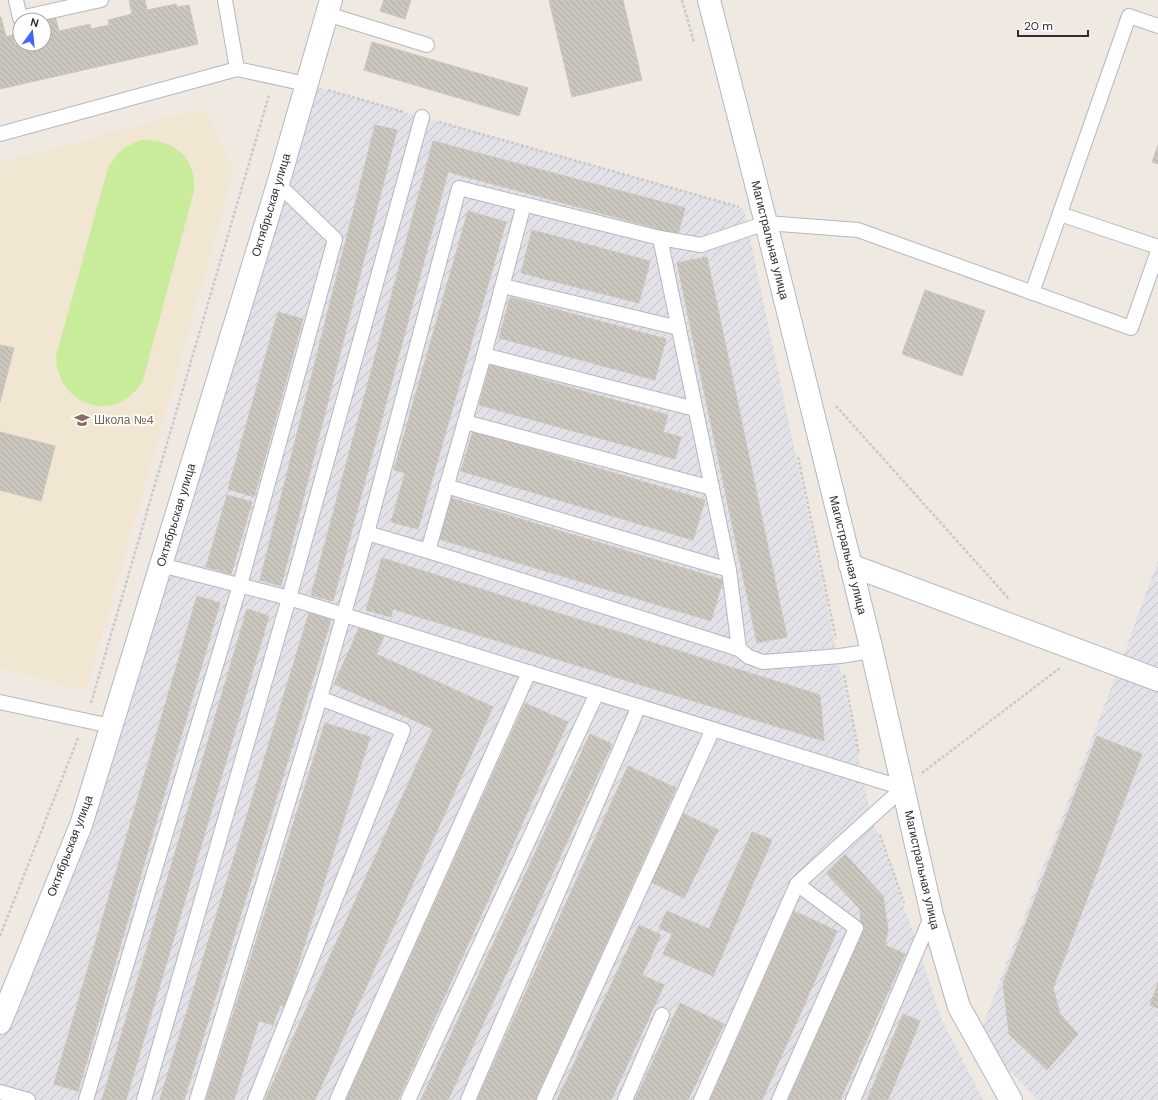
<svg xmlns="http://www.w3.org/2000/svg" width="1158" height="1100" font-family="'DM Sans',sans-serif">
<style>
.industrial{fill:url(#industrial-furrows)}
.education{fill:#f0e6d1}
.pitch{fill:#c9ec9a}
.building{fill:url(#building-back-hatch);stroke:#cbc5ba}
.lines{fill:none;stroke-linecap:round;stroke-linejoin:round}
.service-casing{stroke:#b4b7c1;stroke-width:16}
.minor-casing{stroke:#b4b7c1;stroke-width:24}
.tertiary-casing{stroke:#b4b7c1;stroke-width:24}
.secondary-casing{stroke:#b4b7c1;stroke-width:24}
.path{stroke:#c9c9c9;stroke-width:2.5;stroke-dasharray:3 2;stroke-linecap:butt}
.service{stroke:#fff;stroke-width:14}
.minor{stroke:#fff;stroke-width:22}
.tertiary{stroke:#fff;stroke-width:22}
.secondary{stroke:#fff;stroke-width:22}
.labels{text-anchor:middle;stroke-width:3.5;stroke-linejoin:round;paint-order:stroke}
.street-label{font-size:12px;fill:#2e2e2e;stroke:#fff}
.education-label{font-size:12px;fill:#785e54;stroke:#fff;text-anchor:start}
</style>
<defs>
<pattern id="industrial-furrows" width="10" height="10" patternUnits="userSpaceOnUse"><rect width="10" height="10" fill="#e3e1e8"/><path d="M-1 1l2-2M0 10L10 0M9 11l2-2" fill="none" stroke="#c3c1c7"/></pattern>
<pattern id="building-back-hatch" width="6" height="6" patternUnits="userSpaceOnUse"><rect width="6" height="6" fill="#cbc7bf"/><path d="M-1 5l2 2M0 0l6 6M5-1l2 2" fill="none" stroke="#afaba4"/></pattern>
</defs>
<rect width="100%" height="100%" fill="#efe9e1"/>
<g class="industrial">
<path d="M306,84L744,209L871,816L918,946L941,1018L983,1100H28L0,1092V1023L81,825Z"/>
<path d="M1158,560V679L1120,665Z"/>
<path d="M1119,667L1158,682V1100H1038L978,1038Z"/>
</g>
<path class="education" d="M204,108L234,171L86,691L0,668V163Z"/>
<path class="pitch" d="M142,140C174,139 197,158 194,191L143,380C118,425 57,408 56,356L108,168C116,153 126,145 142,140Z"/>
<g class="building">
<path d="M129,0H145L147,10L176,4L177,7L189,5L198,44L0,89V17H1L6,37L13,35L15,45L20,44H44V20H39L55,16L59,31L90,24L91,29L109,25L108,20L132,14Z"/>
<path d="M384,0H411L405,19L380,11Z"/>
<path d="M549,0H623L642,80L572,97Z"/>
<path d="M372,42L528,88L519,116L364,70Z"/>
<path d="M375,125L397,130L281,586L260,580Z"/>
<path d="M433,141L685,208L678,234L448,172L333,601L311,595Z"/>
<path d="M1158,145V164L1152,162Z"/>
<path d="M468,211L506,222L418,529L391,522L405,473L394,470Z"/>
<path d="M532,230L650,261L639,303L521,273Z"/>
<path d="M707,257L787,637L757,643L677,263Z"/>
<path d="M925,290L985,311L962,376L902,354Z"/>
<path d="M510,297L666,339L655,380L499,338Z"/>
<path d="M278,312L303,319L254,497L228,489Z"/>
<path d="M0,345L14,348L0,402Z"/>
<path d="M490,365L668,415L663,432L681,437L675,459L479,405Z"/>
<path d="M473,431L705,500L693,540L461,471Z"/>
<path d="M0,432L55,446L41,501L0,490Z"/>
<path d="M227,495L252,502L231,574L206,567Z"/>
<path d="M451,498L723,580L711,621L439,539Z"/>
<path d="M382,558L820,695L824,741L393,609L391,617L366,610Z"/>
<path d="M197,596L220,603L78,1091L54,1084Z"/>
<path d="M247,609L269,616L126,1100H102Z"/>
<path d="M309,613L331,620L184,1100H164L160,1099Z"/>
<path d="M360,626L384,637L376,654L493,707L315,1100H265L433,729L334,684Z"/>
<path d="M525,703L568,722L398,1100H346Z"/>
<path d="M325,723L370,737L285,1006L280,1005L273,1025L259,1021L234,1100H206Z"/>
<path d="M590,734L612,744L448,1100H421Z"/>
<path d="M1097,736L1142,754L1053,988L1060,1014L1078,1034L1047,1070L1009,1034L1003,983Z"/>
<path d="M628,766L676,788L535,1100H477Z"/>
<path d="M682,813L718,830L684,898L649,881Z"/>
<path d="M752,832L772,840L713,976L663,954L672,934L659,928L667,911L709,929Z"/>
<path d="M845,854L883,896L888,930L885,945L905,954L840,1100H788L861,935L860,909L826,873Z"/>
<path d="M794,911L837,931L762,1100H710Z"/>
<path d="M639,925L661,935L642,975L664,985L611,1100H557Z"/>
<path d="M1158,983V1008L1150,1005Z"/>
<path d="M680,1003L724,1024L688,1100H635Z"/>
<path d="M903,1014L920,1021L888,1100H867Z"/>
</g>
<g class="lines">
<g class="service-casing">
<g id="service">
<path d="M16,0L20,18L101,0"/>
<path d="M225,0L237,69"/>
<path d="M327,14L427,45"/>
<path d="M0,134L237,69L306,84"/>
<path d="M1060,214L1158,247"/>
<path d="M660,238L729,570L739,649L749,657L763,662L840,656L872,651"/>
<path d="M503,286L679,328"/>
<path d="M1032,293L1129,16L1158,26"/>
<path d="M484,355L695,409"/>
<path d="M465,422L712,488"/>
<path d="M446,486L729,570"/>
<path d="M367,533L428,551L739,649"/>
<path d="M428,551L484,355L524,204"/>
<path d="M161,565L289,598L903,788"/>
<path d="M0,702L111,726"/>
<path d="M0,1092L28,1100"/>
<path d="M86,1100L240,585L335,239L278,184"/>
<path d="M144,1100L289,598L422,117"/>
<path d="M197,1100L320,698L367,533L459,188L660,238L701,245L766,223L858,230L1131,328L1158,251"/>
<path d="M255,1100L403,730L320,698"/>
<path d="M337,1100L529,672"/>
<path d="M408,1100L597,693"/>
<path d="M468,1100L639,706"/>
<path d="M544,1100L713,729"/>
<path d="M625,1100L662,1015"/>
<path d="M701,1100L797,884L903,788"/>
<path d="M779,1100L856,928L797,884"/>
<path d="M853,1100L932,915"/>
</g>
</g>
<g class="minor-casing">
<path id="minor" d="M850,565L1158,680"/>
</g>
<g class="tertiary-casing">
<path id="tertiary" d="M0,1023L81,825L278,184L331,0"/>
</g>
<g class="secondary-casing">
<path id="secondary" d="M709,0L766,223L872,651L932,915L959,1007L1011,1100"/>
</g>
<g class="path">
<path d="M682,0L694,42"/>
<path d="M328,90L404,112"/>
<path d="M439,122L739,207"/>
<path d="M836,406L1010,600"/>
<path d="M798,457L836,639"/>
<path d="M844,675L859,754"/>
<path d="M91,703L269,95"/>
<path d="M922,773L1060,668"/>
<path d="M880,835L904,903"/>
<path d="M0,936L78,738"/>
</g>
<use href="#service" class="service"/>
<use href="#minor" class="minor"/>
<use href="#tertiary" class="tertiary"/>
<use href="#secondary" class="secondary"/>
</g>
<defs>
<g id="school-bare" transform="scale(1.2)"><path d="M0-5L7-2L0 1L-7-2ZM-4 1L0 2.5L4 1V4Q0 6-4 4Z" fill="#8d6e63" stroke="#fff" stroke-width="2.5" paint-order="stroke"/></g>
</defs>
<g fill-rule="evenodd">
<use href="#school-bare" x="82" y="420"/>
</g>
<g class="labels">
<g class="street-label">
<text transform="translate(271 205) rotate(-73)" y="4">Октябрьская улица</text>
<text transform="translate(770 240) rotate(76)" y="4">Магистральная улица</text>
<text transform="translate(176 515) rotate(-73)" y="4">Октябрьская улица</text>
<text transform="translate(848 555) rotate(76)" y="4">Магистральная улица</text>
<text transform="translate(70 846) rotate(-69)" y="4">Октябрьская улица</text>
<text transform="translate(922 870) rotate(77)" y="4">Магистральная улица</text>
</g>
<g class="education-label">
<text x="94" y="424">Школа №4</text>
</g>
</g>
<g transform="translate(32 32) rotate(15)"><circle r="19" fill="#ffffff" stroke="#ababab"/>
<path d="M0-3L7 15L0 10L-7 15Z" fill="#4264fb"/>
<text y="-6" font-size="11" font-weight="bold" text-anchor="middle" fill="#2e2e2e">N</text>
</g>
<path d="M1018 30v6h70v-6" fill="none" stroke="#2e2e2e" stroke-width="2"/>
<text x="1024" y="30" font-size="12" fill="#2e2e2e" stroke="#ffffff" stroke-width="3" paint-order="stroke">20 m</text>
</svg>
